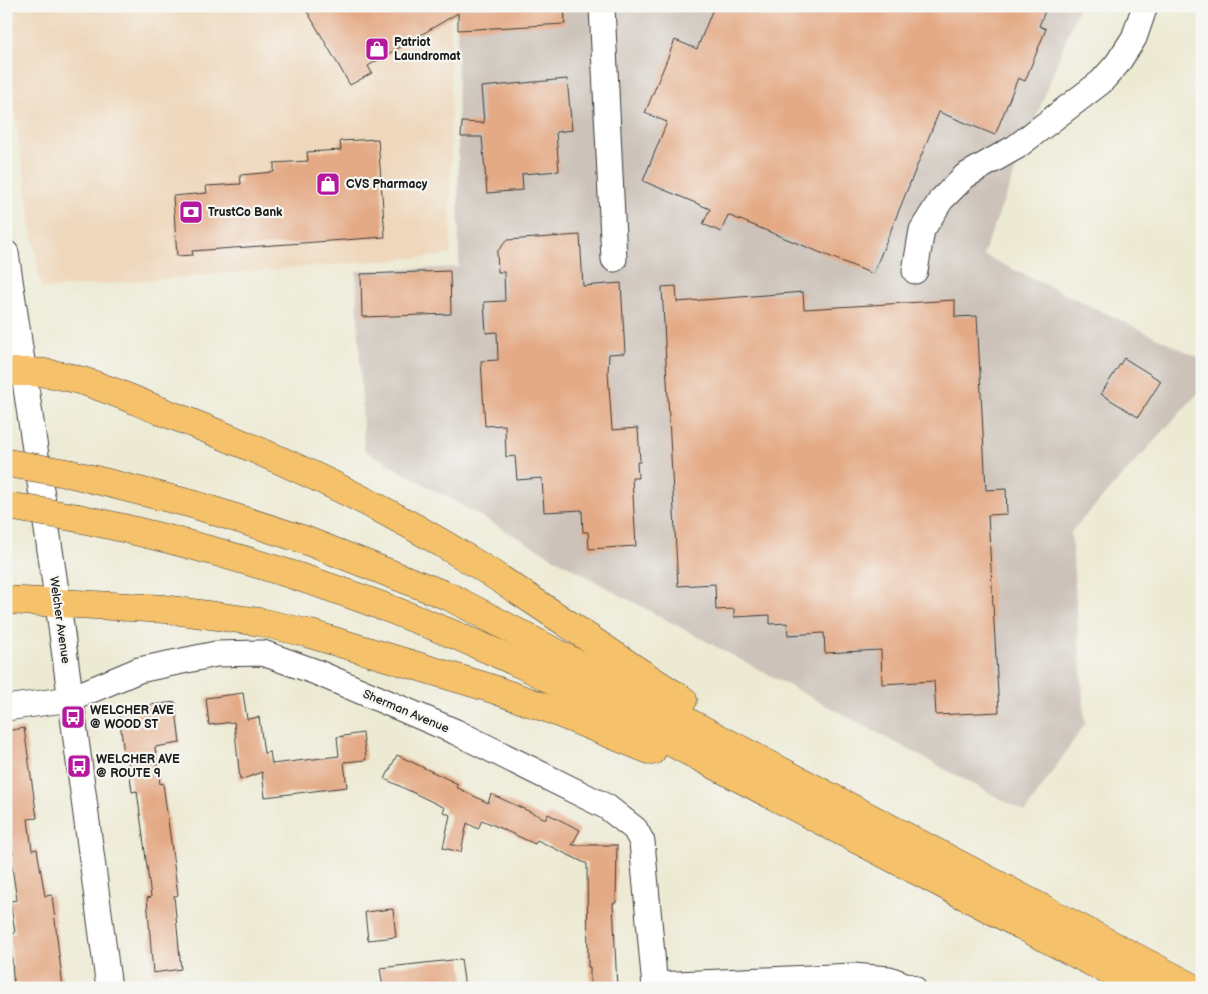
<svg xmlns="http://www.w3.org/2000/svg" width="1208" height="994" font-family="'Balsamiq Sans',sans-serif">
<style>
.built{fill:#eed7bb}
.industrial{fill:#ccc2b9}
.building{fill:#e4aa86}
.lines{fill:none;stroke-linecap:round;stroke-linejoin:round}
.minor-casing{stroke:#3b3b38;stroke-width:27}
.major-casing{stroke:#3b3b38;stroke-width:29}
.highway-casing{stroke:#3b3b38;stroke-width:29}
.minor{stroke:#fff;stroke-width:25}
.major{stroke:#f5c16b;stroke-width:28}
.highway{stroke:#f5c16b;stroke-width:28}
.highway-bridge-casing{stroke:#3b3b38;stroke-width:29;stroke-linecap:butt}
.highway-bridge{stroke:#f5c16b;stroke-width:28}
.labels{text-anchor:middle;stroke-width:4.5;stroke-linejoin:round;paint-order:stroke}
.poi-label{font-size:12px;font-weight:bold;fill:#1c1c1c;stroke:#f6f6f2;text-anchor:start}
.street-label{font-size:12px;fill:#1c1c1c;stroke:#f6f6f2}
</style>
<rect width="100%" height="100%" fill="#f6f6f2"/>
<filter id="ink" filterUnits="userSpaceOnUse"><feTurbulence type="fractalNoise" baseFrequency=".02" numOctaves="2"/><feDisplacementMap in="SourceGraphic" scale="10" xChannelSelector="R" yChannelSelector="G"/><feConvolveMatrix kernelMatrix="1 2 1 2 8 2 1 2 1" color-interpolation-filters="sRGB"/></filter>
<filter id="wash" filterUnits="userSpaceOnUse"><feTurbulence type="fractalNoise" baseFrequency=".0096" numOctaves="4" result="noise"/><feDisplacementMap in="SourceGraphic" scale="20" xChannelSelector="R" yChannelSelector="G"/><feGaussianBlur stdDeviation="1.12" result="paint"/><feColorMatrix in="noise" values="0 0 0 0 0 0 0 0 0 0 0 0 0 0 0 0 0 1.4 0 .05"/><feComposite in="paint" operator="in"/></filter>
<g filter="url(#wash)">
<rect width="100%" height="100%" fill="#edead4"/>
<path class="built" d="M6,6H450L451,255L41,289L6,54Z"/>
<path class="industrial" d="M457,6H1079L983,255L1202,359V389L1071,532L1085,724L1025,812L605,587L364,450L356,271L459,267Z"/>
<g id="blocks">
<g class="building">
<path d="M304,6H435V8L564,6L565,24L458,30V13L368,66L372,73L350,85Z"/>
<path d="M714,6H1047L1039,26L1046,29L1025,81L1018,78L995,135L939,112L873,274L728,215L721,232L703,224L710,209L643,181L667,122L645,113L675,40L697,49Z"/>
<path d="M567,79L572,130L556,132L559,171L522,174L523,190L487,193L482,137H461L462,122L484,123L481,87Z"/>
<path d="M378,139L385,237L192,251L193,255L177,256L173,196L207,193L206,186L241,184L240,175L274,172V163L308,161L307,152L341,150L340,141Z"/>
<path d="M580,235L583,286L621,283L625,353L609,354L608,372L612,430L638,428L640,462H637L638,478H632L636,546L589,549L588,532H583L582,510L544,512L542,478L517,480L515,456L506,457L505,425L485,426L481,361L498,360L497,332L486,333L484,302L505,301L504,272H498L497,252L507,240Z"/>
<path d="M450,271L451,314L362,317L361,274Z"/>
<path d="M676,286L677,302L803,292L804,309L955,300V317L977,316L986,490L1006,489L1007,514L988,515L999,712L936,715L934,681L882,684L881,650L825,653L824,633L788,635L787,623L770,624V615L734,617V609L716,610L715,584L678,586L662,287Z"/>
<path d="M1124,358L1161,381L1138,417L1101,394Z"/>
<path d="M243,693L247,719L259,717L264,753L270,752L272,764L339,756L337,737L363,733L366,760L344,762L347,787L265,797L262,772L240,780L234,722L209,725L206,698Z"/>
<path d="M175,702L180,743L155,747L160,784L163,783L178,895L174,896L181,969L153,973L147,898L151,897L137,791L132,792L127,752L124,753L119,715L144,712L143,706Z"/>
<path d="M24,728L37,818L28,819L32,850L37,849L45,896L52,895L63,988H14L10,934L15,933L10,901L17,900L10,854L13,853L6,802V731Z"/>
<path d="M397,755L458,784L456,787L488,803L491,794L546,819L548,814L580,830L572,845H617L616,903H613L617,988H590V967H588L587,864L537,840L535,844L482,820L478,829L467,823L461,852L443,848L450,815L443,812L445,808L385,779Z"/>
<path d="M393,909L396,937L368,940L365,912Z"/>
<path d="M461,959L465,988H383L380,968Z"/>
</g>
</g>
</g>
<g filter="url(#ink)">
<use href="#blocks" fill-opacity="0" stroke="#3b3b38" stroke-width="1"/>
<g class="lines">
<g class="minor-casing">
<g id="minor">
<path d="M602,6L614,259"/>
<path d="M6,253L58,604L109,988"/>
<path d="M915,271L922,230L941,200L965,176L1016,147L1101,82L1117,64L1134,38L1145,6"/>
<path d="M6,708L70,699L139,670L216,654L263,653L316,672L456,732L607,807L635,829L642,842L655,988"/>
<path d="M655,985L853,976L889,979L913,988"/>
</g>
</g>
<g class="major-casing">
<path id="major" d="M6,372H24"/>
</g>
<g class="highway-casing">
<g id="highway">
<path d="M24,372C69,370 120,395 161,411C266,451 369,498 465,557C539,602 609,654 683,700"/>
<path d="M72,474L192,504L302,539L450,597L1194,988"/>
<path d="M78,518C234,551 385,600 529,668L1141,988"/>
<path d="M6,600L165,609L260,622L307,633L490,688L549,709L652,751"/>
</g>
</g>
<use href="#minor" class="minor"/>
<use href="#major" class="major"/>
<use href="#highway" class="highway"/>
<g class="highway-bridge-casing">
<g id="highway-bridge">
<path d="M8,463L72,474"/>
<path d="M14,507L78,518"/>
</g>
</g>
<use href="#highway-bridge" class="highway-bridge"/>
</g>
</g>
<defs>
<g id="shop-square" transform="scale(1.25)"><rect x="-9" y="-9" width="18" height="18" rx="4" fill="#b5179e" stroke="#f6f6f2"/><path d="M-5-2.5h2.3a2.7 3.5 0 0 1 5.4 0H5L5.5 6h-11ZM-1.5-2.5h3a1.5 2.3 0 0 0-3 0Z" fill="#fff"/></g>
<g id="bank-square" transform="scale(1.25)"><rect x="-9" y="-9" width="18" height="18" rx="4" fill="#b5179e" stroke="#f6f6f2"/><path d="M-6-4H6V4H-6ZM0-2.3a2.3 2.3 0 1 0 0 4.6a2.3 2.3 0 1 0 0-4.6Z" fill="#fff"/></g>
<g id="bus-square" transform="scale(1.25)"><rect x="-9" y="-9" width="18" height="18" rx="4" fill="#b5179e" stroke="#f6f6f2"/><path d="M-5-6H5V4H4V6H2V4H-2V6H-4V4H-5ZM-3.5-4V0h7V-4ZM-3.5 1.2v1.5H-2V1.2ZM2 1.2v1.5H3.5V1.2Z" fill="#fff"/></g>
</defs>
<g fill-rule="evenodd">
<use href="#shop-square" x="377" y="49"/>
<use href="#shop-square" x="328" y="184"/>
<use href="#bank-square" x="191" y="212"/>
<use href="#bus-square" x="73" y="717"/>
<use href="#bus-square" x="79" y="766"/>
</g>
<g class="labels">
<g class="poi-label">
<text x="394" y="46">Patriot<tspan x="394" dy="14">Laundromat</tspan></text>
<text x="346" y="188">CVS Pharmacy</text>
<text x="208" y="216">TrustCo Bank</text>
<text x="90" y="714">WELCHER AVE<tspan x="90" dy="14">@ WOOD ST</tspan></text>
<text x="96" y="763">WELCHER AVE<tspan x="96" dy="14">@ ROUTE 9</tspan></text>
</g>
<g class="street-label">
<text transform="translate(60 620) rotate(82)" y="4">Welcher Avenue</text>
<text transform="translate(406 711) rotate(23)" y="4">Sherman Avenue</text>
</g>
</g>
<rect width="1208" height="994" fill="none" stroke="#f6f6f2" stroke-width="25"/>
</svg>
